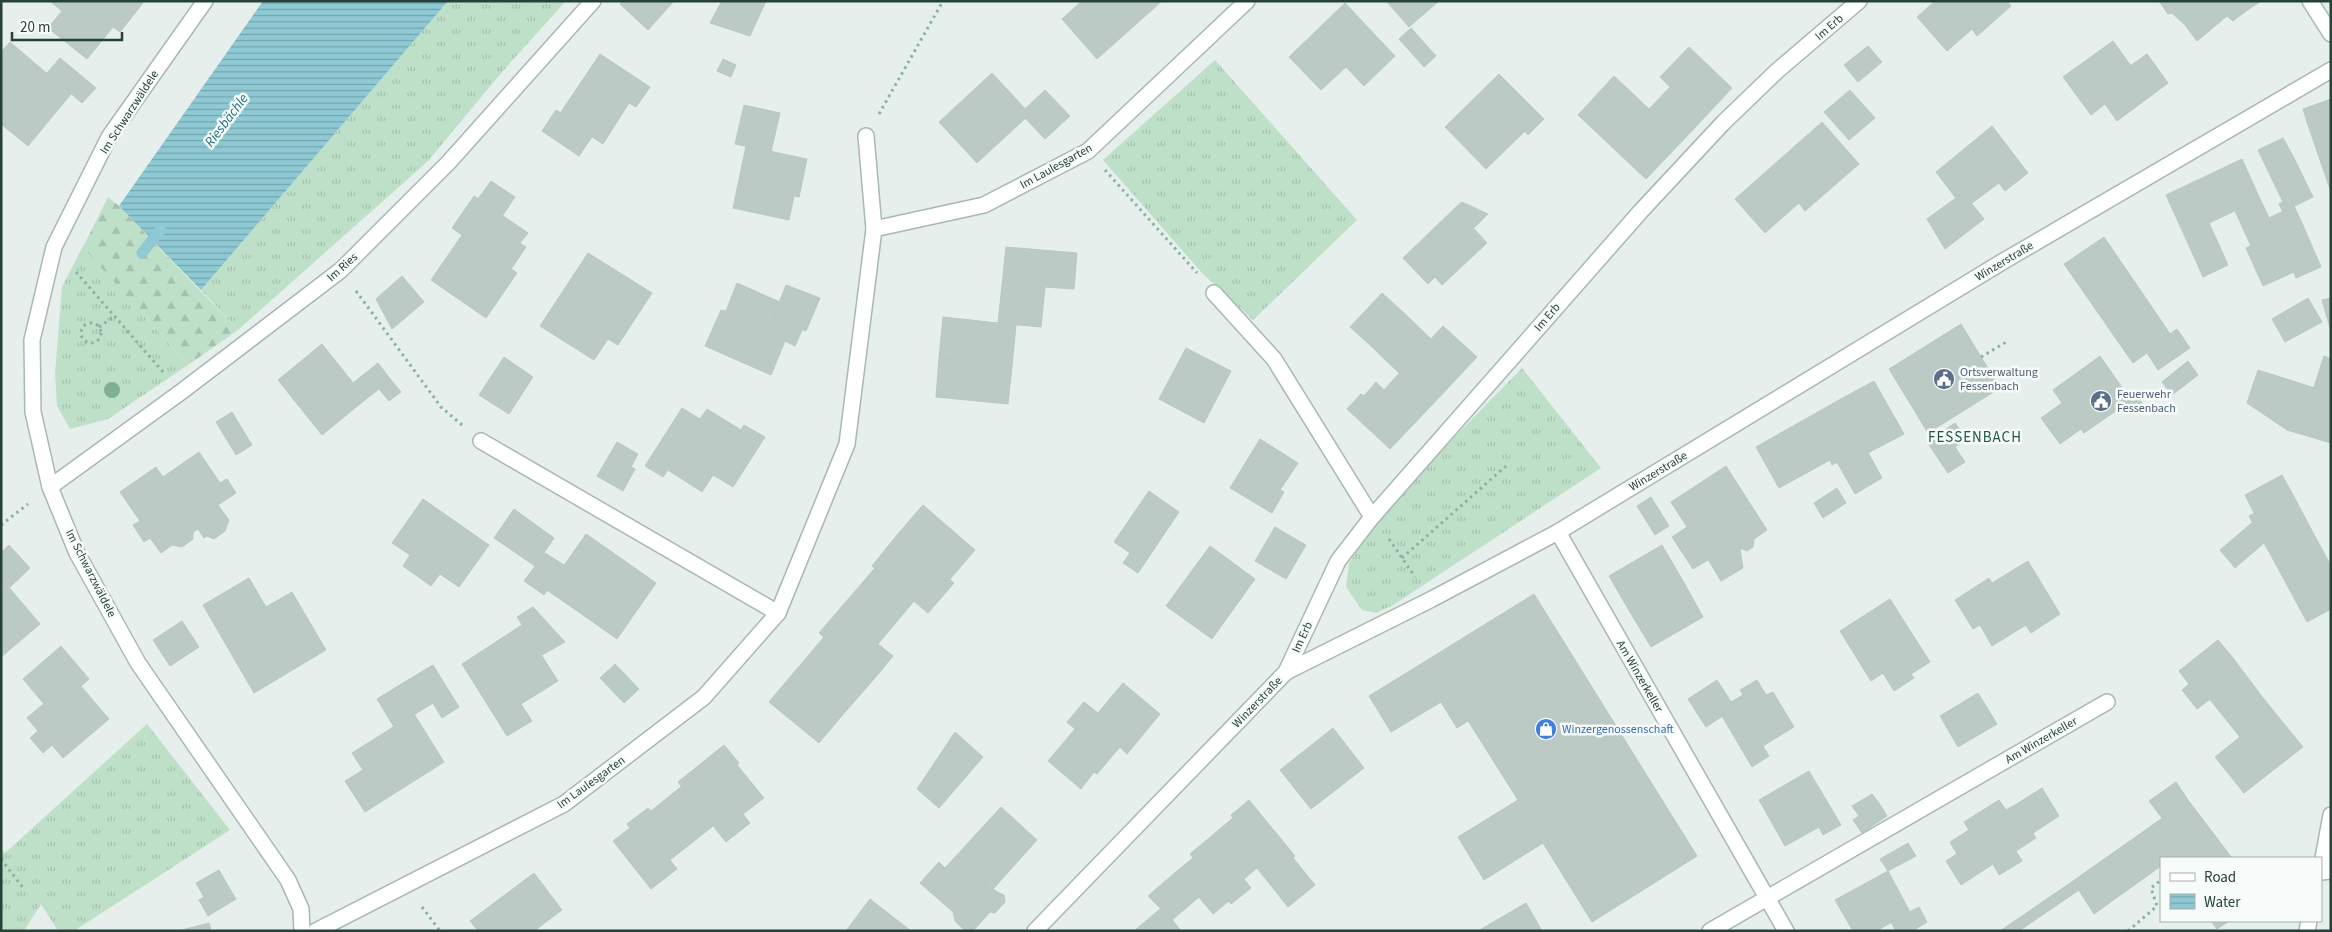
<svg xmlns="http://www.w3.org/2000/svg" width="2332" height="932" font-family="'Source Sans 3',sans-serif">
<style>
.grass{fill:url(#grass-tufts)}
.forest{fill:url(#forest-firs)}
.water{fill:url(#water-rules)}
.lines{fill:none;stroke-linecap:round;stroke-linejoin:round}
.stream{stroke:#8ec9d4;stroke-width:11}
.building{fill:#bbcac4;stroke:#b8c9c2}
.lane-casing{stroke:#a8b8b2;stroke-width:18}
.street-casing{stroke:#a8b8b2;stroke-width:18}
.secondary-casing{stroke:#a4bbb3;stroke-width:18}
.path{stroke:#86b3a5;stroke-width:3;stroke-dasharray:2.5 4;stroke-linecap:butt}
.lane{stroke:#fff;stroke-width:15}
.street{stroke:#fff;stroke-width:15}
.secondary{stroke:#fff;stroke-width:15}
.tree{fill:#80af93}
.labels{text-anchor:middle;stroke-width:5;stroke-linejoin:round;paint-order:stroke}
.street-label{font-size:12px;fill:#24423a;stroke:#f7fbf9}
.service-label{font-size:12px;fill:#4e5e75;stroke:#f7fbf9;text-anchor:start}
.shop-label{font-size:12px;fill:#366cbe;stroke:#f7fbf9;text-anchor:start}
.water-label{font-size:14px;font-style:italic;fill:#1c6f80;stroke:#f7fbf9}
.quarter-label{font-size:15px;letter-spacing:1px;fill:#1f5548;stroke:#f7fbf9}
</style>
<defs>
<pattern id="grass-tufts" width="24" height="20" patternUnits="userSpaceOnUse" patternTransform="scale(1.25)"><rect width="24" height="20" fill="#bfe0c8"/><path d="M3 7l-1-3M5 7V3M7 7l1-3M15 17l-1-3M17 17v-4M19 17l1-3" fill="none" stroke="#a4c1ad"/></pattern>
<pattern id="forest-firs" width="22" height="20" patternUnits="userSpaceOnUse" patternTransform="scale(1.25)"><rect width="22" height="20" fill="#bfe0c8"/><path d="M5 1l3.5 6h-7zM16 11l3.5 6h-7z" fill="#a4c1ad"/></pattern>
<pattern id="water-rules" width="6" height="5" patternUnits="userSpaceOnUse" patternTransform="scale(1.25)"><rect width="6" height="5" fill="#8ec9d4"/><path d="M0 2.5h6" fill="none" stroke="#74a5ad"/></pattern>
</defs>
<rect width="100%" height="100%" fill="#e6efeb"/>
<g class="grass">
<path d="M448,1H566L502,72L428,161L238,330L201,290Z"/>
<path d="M1215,60L1357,220L1253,320L1202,273L1103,160Z"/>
<path d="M83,246L188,365L108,419L70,429L57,406L55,373L62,287Z"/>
<path d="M1522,368L1601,468L1393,605L1376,613L1362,610L1346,587L1349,564L1363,540L1435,457Z"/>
<path d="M147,724L230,830L74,931H58L41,904L24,931H1V848L5,853Z"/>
</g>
<path class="forest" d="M108,197L119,206L238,330L188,365L83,247Z"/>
<path class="water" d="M263,1H448L201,290L119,206Z"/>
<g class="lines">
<path class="stream" d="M142,253L161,229"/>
</g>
<g class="building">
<path d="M50,1H141L143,3L120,32L113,27L87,59L48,28L62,11Z"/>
<path d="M622,1H674L648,30L620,4Z"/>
<path d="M722,1H766L750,36L710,23Z"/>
<path d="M1082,1H1162L1097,59L1062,19Z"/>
<path d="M1391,1H1439L1409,27L1388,3Z"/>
<path d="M1935,1H2007L2011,6L1977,36L1972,29L1947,51L1917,17Z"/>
<path d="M2159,1H2241L2246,11L2233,21L2227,16L2197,41L2185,25L2172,13L2168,14Z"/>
<path d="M2241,1H2261L2246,11Z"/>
<path d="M1345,3L1395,56L1364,86L1346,67L1321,90L1289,57Z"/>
<path d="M1411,28L1436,56L1424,67L1399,39Z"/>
<path d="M2113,41L2141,80L2123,93L2127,99L2110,111L2105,104L2091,115L2063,77Z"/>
<path d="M10,42L71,94L28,146L1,124V52Z"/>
<path d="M1868,46L1882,62L1858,82L1844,65Z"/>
<path d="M1689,47L1732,88L1688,135L1654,104L1670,87L1660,77Z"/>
<path d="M600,54L650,87L636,107L629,103L603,144L559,115Z"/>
<path d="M2147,54L2168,83L2152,95L2130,66Z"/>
<path d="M60,58L96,88L82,103L47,73Z"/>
<path d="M723,59L736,65L731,77L717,71Z"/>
<path d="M992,73L1030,114L977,163L939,122Z"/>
<path d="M1499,74L1544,119L1528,135L1525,131L1486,169L1445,127Z"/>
<path d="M1614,76L1630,91L1593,129L1578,115Z"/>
<path d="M2141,80L2152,95L2117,121L2110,111L2127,99L2123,93Z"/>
<path d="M1045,90L1070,116L1045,139L1025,118L1030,114L1025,109Z"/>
<path d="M1850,90L1875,118L1849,140L1824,112Z"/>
<path d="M1630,91L1649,109L1613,148L1593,129Z"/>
<path d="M2331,99V118L2308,125L2303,109Z"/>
<path d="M1654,104L1688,135L1646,179L1613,148Z"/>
<path d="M744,105L780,113L771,152L735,144Z"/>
<path d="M556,110L561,113L559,115L592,137L579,156L542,131Z"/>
<path d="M2331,118V192L2308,125Z"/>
<path d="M1822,122L1859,164L1805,211L1799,203L1765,233L1735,199Z"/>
<path d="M1992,126L2028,173L2005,191L1999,183L1964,209L1936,172Z"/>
<path d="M2283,138L2295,160L2269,173L2258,150Z"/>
<path d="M746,146L807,159L799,197L794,196L789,220L733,208Z"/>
<path d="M2242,159L2260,199L2209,223L2220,247L2195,259L2166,195Z"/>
<path d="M2295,160L2313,197L2283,212L2279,204L2283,202L2269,173Z"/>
<path d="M491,181L515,197L503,215L478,199Z"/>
<path d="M474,196L528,233L520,243L526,247L511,269L452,228Z"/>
<path d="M1956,198L1964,209L1972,204L1984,219L1945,249L1927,219Z"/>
<path d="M2260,199L2277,234L2251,246L2235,211Z"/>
<path d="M1462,202L1488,214L1474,228L1455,208Z"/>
<path d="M2294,206L2302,223L2277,234L2269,218Z"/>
<path d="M1455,208L1487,243L1442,285L1435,277L1428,284L1403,258Z"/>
<path d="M2302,223L2321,267L2296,278L2277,234Z"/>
<path d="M2277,234L2294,272L2263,286L2246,248Z"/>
<path d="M462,235L517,273L486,318L431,280Z"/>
<path d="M2104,237L2158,316L2119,343L2064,264Z"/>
<path d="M1006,247L1077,253L1074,289L1045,287L1041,327L998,323Z"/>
<path d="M2220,247L2228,265L2203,277L2195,259Z"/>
<path d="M588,253L652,293L618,345L608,339L594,360L540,326Z"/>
<path d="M402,276L424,302L392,329L376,299Z"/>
<path d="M737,283L780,302L773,318L802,330L795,346L785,341L771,375L705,346L721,310L726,311Z"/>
<path d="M786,285L820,298L806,331L773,318Z"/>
<path d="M1382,293L1403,312L1371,346L1350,327Z"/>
<path d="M2308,298L2322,322L2285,342L2272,319Z"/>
<path d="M2331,298V331L2322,300Z"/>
<path d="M1403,312L1431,339L1399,373L1371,346Z"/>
<path d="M2158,316L2170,334L2177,329L2190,348L2158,370L2147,353L2133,363L2119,343Z"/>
<path d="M943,317L1016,325L1012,366L939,358Z"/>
<path d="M1961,324L2000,388L1928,433L1889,369Z"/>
<path d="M1443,326L1477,357L1448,388L1415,356Z"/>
<path d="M322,344L366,399L322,435L278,380Z"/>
<path d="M1186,348L1231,371L1204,423L1159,399Z"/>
<path d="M1415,356L1448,388L1390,449L1347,409L1361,394L1364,396L1376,382L1384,390Z"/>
<path d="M2100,356L2130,399L2136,394L2142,403L2128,413L2123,406L2084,433L2081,429L2060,444L2041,418L2062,403L2053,390Z"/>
<path d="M2324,356L2331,359V393L2314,387Z"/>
<path d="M504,357L533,377L509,414L479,395Z"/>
<path d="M939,358L1012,366L1008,404L936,397Z"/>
<path d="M2188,361L2198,375L2172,395L2162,382Z"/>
<path d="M378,363L391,380L366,399L353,383Z"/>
<path d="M2258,370L2302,384L2287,430L2247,403Z"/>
<path d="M391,380L401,392L389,401L379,389Z"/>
<path d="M1874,381L1904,434L1868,453L1839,400Z"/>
<path d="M2302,384L2331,393V443L2287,430Z"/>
<path d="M1839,400L1865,447L1832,465L1830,460L1779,488L1756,447Z"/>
<path d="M682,408L700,419L707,409L741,430L744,425L765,437L733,487L713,475L702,492L668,470L663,477L645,466Z"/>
<path d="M232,412L252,445L236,455L216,422Z"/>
<path d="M1955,423L1967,439L1955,447L1965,462L1948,473L1927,442Z"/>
<path d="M1260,439L1298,463L1280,490L1284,492L1272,513L1230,488Z"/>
<path d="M617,442L638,454L631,467L635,469L623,491L597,476Z"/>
<path d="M1865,447L1882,478L1855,494L1837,462Z"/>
<path d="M199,452L220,483L227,479L236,493L218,505L229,520L225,531L214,539L207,536L204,538L163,477Z"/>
<path d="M1726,466L1767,530L1754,539L1753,547L1747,551L1740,548L1712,566L1671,502Z"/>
<path d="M156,467L198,529L193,532V539L182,547L172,545L161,553L150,538L144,542L133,525L140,521L120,492Z"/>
<path d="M2282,475L2292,493L2254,513L2245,495Z"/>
<path d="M1837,488L1846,503L1823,518L1814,503Z"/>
<path d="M1149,491L1179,512L1138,573L1123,563L1130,553L1114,542Z"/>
<path d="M2292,493L2310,527L2268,550L2249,516Z"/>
<path d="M1651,497L1669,526L1655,535L1637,506Z"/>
<path d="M423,499L489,545L459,587L440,574L431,586L403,566L410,555L392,543Z"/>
<path d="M923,505L975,550L950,579L897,535Z"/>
<path d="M514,509L554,538L535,566L494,538Z"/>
<path d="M2253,522L2264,543L2235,568L2220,550Z"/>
<path d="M1275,527L1306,545L1286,579L1255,561Z"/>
<path d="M1687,527L1708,560L1693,569L1672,537Z"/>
<path d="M2310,527L2331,566V609L2307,622L2268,550Z"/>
<path d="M586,534L622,559L583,615L547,590Z"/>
<path d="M897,535L954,583L928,613L872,566Z"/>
<path d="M9,545L30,568L10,587L1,578V553Z"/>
<path d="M1662,545L1683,581L1630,612L1609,576Z"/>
<path d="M1210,546L1255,579L1212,639L1166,606Z"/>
<path d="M1740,548L1743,568L1721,581L1712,566Z"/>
<path d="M545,553L564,565L544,595L524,581Z"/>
<path d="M622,559L656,583L617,639L583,615Z"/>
<path d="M2028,561L2060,614L2031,633L2026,625L1992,646L1980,625L1973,629L1955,600L1989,578L1992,583Z"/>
<path d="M875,568L914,601L878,644L893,656L874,679L819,633Z"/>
<path d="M1,578L40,624L1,657Z"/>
<path d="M249,578L266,607L292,592L326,650L254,693L203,605Z"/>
<path d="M1683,581L1703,617L1651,647L1630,612Z"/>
<path d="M1534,594L1697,856L1592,922L1543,843L1484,880L1458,837L1518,800L1429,659Z"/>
<path d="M1890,599L1930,662L1911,674L1914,678L1894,691L1883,673L1871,681L1840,631Z"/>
<path d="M533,607L565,642L542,655L517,617Z"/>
<path d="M182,621L199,647L170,666L153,640Z"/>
<path d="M522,625L558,681L521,704L532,721L507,736L462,664Z"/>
<path d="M824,637L874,679L845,712L796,670Z"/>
<path d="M2218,640L2233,658L2199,686L2210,699L2197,709L2182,690L2189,684L2179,671Z"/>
<path d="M61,646L89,679L81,686L74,678L44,704L23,679Z"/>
<path d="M2233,658L2263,698L2250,708L2260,721L2240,737L2199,686Z"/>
<path d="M1429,659L1468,721L1457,728L1441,702L1391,732L1369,696Z"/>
<path d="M615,664L639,689L624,703L600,678Z"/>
<path d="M433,665L459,707L442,718L433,703L420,711L403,683Z"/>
<path d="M796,670L845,712L819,743L769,702Z"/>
<path d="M74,678L109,719L63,758L52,745L43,753L30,738L38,731L27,718Z"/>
<path d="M1717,680L1735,708L1706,727L1688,699Z"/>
<path d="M1757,680L1766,695L1773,692L1794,727L1763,746L1769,756L1752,767L1722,716L1735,708L1731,702L1743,695L1740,690Z"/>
<path d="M403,683L420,711L394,727L377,699Z"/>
<path d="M1123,683L1160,714L1127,754L1120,747L1097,774L1094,772L1081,789L1048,761L1075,729L1067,722L1084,702L1098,713Z"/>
<path d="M1978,693L1997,724L1958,747L1940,716Z"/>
<path d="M2263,698L2303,747L2244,793L2215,757L2260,721L2250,708Z"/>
<path d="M414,714L444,762L365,812L345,781L363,770L352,753Z"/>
<path d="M1333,728L1364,768L1311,809L1280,770Z"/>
<path d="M955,732L983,757L939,808L917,789Z"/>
<path d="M724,745L739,763L737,765L764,798L743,814L750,823L726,842L678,782Z"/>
<path d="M1809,771L1841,825L1823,835L1819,827L1785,846L1759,800Z"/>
<path d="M2176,782L2188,800L2162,818L2149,801Z"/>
<path d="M682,786L713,826L670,860L677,869L651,889L613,841L630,828L627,824L648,808L651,811Z"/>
<path d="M2042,788L2059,816L2033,833L2015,805Z"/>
<path d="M1872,794L1879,803L1859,816L1852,806Z"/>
<path d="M1249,800L1295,856L1293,858L1315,885L1288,907L1257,868L1244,879L1251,888L1231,904L1190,854L1233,818L1231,815Z"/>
<path d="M1999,800L2006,810L2015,805L2036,838L2016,851L2022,861L1999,875L1993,864L1961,885L1946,861L1957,854L1950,842L1969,830L1964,822Z"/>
<path d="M2188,800L2232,858H2161V866L2094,914L2073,881Z"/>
<path d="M1879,803L1887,816L1862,833L1853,820Z"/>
<path d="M1001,807L1037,840L994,888L957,855Z"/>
<path d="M1908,843L1916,856L1888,871L1880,859Z"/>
<path d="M957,855L997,892L1004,895L1005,902L995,913L990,912L973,931H965L955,921L953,912L920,883L939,862L945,868Z"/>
<path d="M1193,858L1229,901L1213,914L1177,871Z"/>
<path d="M219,870L227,884L204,897L196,883Z"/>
<path d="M1177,871L1199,897L1172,920L1148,896Z"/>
<path d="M1888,871L1910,912L1876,931H1853L1835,900Z"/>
<path d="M534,873L562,910L534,931H478L470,921Z"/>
<path d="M2073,881L2079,890L2019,931H2000Z"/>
<path d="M227,884L236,899L208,916L199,900Z"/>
<path d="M870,899L911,931H846Z"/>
<path d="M1526,903L1542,931H1478Z"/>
<path d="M1162,907L1181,931H1134L1159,910Z"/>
<path d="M1919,907L1927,922L1912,931H1896L1891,922Z"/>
<path d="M2211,921H2229L2217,929Z"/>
<path d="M209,923L211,931H178Z"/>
</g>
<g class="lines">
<g class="lane-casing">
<path id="lane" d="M1214,293L1274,359L1372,517"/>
</g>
<g class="street-casing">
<g id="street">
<path d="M205,1L109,137L54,247L32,340L33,412L50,487L77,553L138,663L288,880L301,909L302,931"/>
<path d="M2310,1L2331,34"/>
<path d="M874,229L984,205L1088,151L1247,1"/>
<path d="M481,441L778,613"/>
<path d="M50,487L181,392L341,270L449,162L593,1"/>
<path d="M1558,532L1786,931"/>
<path d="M1286,672L1338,561L1372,517L1641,211L1723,123L1777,71L1859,1"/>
<path d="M2321,872L2331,871"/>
<path d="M316,931L564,804L704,697L778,613L847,444L874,229L866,136"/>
<path d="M1035,931L1286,672L1432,599L1558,532L2002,262L2331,70"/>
<path d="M1710,931L2107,702"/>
</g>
</g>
<g class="secondary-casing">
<g id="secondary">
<path d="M2321,869L2331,815"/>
<path d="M2307,931L2309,921"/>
</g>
</g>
<g class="path">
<path d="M879,114L943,1"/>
<path d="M1105,170L1197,273"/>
<path d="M76,272L164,373"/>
<path d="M356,291L441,407L462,425"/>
<circle cx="91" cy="333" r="10"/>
<path d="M99,327L115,316"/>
<path d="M1981,357L2008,341"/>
<path d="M1,525L28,504"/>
<path d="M1389,539L1415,577"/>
<path d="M1402,558L1506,466"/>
<path d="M1,859L24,889"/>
<path d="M422,907L440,931"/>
<path d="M2128,931L2157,906L2151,888L2161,880"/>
</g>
<use href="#lane" class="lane"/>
<use href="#street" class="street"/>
<use href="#secondary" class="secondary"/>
</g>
<circle class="tree" cx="112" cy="390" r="8"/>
<defs>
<g id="civic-disc" transform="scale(1.125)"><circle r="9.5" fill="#5c6f8a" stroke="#f7fbf9"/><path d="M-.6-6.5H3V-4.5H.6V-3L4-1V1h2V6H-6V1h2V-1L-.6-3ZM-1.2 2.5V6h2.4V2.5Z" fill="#fff"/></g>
<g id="shop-disc" transform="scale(1.125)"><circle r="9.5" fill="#3f7fe0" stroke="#f7fbf9"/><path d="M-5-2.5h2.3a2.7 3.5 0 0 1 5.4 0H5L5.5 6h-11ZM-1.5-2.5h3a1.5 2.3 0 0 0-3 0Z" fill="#fff"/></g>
</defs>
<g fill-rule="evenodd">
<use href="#civic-disc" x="1944" y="379"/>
<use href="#civic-disc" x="2101" y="401"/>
<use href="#shop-disc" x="1546" y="729"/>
</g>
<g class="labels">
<g class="street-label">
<text transform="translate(1829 27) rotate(-41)" y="4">Im Erb</text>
<text transform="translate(129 112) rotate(-57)" y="4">Im Schwarzwäldele</text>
<text transform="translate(1056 166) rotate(-29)" y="4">Im Laulesgarten</text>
<text transform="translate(2004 261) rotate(-31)" y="4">Winzerstraße</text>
<text transform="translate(342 267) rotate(-42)" y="4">Im Ries</text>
<text transform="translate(1547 317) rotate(-49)" y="4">Im Erb</text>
<text transform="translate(1658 471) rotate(-31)" y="4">Winzerstraße</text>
<text transform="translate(91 573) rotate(63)" y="4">Im Schwarzwäldele</text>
<text transform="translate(1302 637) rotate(-65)" y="4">Im Erb</text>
<text transform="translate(1640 676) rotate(60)" y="4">Am Winzerkeller</text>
<text transform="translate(1257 702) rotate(-46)" y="4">Winzerstraße</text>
<text transform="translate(2041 740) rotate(-30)" y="4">Am Winzerkeller</text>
<text transform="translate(591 782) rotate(-36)" y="4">Im Laulesgarten</text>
</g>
<g class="service-label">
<text x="1960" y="376">Ortsverwaltung<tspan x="1960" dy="14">Fessenbach</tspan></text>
<text x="2117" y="398">Feuerwehr<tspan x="2117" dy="14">Fessenbach</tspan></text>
</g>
<g class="shop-label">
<text x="1562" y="733">Winzergenossenschaft</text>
</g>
<g class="water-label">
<text transform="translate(226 120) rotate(-53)" y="5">Riesbächle</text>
</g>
<g class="quarter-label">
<text x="1975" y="442">FESSENBACH</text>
</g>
</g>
<rect width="2332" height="932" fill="none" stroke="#24423a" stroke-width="5"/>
<rect x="2160" y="857" width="162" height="65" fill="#f7fbf9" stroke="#a3b1ad"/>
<rect x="2170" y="873" width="25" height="8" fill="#ffffff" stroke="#a3b1ad"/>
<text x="2204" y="882" font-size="15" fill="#24423a">Road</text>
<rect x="2170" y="894" width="25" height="15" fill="url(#water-rules)" stroke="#a3b1ad"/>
<text x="2204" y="907" font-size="15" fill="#24423a">Water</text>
<path d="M12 32v8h110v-8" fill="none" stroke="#24423a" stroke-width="2.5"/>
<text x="20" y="32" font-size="15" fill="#24423a" stroke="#f7fbf9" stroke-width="4" paint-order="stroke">20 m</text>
</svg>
